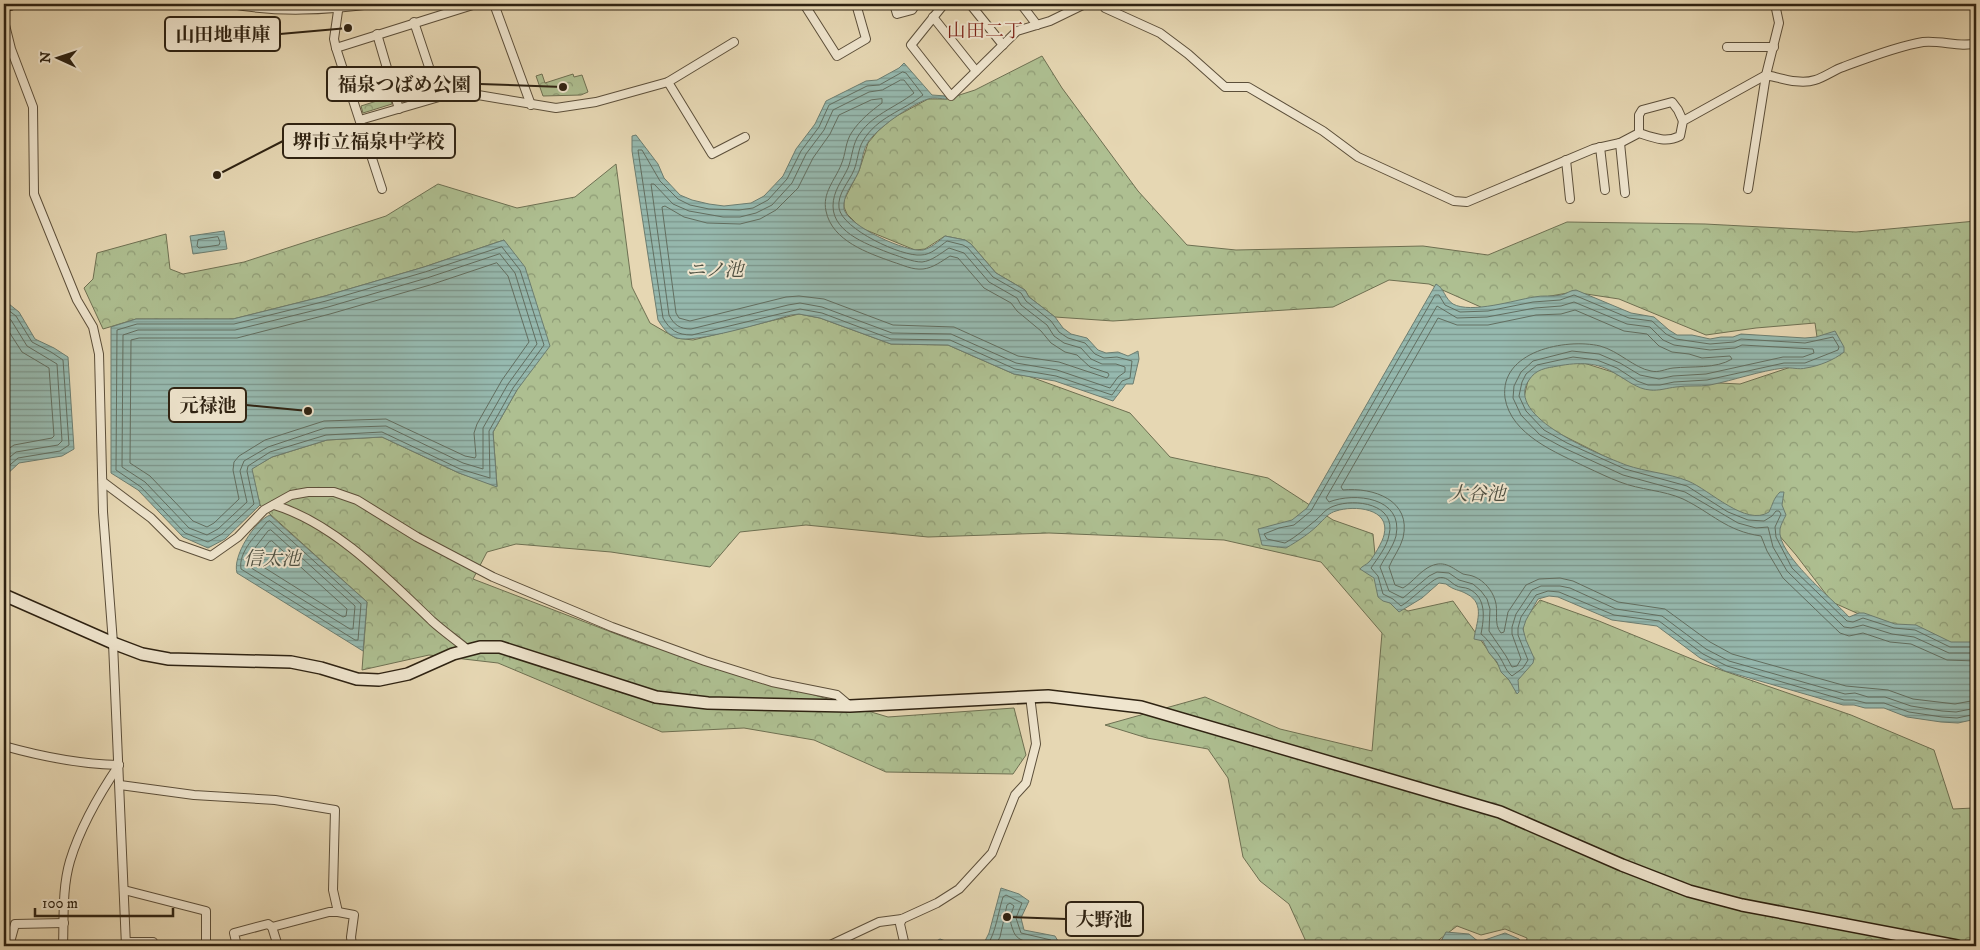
<svg xmlns="http://www.w3.org/2000/svg" width="1980" height="950" font-family="'IM FELL DW Pica','Noto Serif JP',serif">
<style>
.forest{fill:url(#forest-crowns);stroke:#6e7052}
.water{fill:url(#water-rules);stroke:#6c7d70}
.lines{fill:none;stroke-linecap:round;stroke-linejoin:round}
.shore{stroke:#626e60;stroke-width:1}
.street-casing{stroke:#5c4f3a;stroke-width:10}
.secondary-casing{stroke:#2e2212;stroke-width:14}
.street{stroke:#efe5ce;stroke-width:8}
.secondary{stroke:#efe5ce;stroke-width:11}
.labels{text-anchor:middle;stroke-width:4;stroke-linejoin:round;paint-order:stroke}
.neighbourhood-label{font-size:19px;fill:#7a1f14;stroke:#efe5ce}
.water-label{font-size:19px;font-style:italic;fill:#4d4f41;stroke:#efe5ce}
.leader{fill:none;stroke:#2e2212;stroke-width:2}
.callout-dot{fill:#2e2212;stroke:#efe5ce;stroke-width:2}
.callout{fill:#efe5ce;stroke:#2e2212;stroke-width:2}
.callout-label{font-size:19px;text-anchor:middle;font-weight:bold;fill:#2e2212}
</style>
<defs>
<pattern id="forest-crowns" width="20" height="18" patternUnits="userSpaceOnUse" patternTransform="scale(1.25)"><rect width="20" height="18" fill="#aebf91"/><path d="M2 6a3 3 0 1 1 6 0M12 15a3 3 0 1 1 6 0" fill="none" stroke="#8e9b75"/></pattern>
<pattern id="water-rules" width="6" height="5" patternUnits="userSpaceOnUse" patternTransform="scale(1.25)"><rect width="6" height="5" fill="#96b9af"/><path d="M0 2.5h6" fill="none" stroke="#7b968d"/></pattern>
</defs>
<rect width="100%" height="100%" fill="#e6d7b3"/>
<filter id="stains"><feTurbulence type="fractalNoise" baseFrequency=".004" numOctaves="4"/><feColorMatrix values="0 0 0 0 .2 0 0 0 0 .09 0 0 0 0 .02 0 0 0 .5 -.17"/></filter>
<radialGradient id="worn" r=".72"><stop offset=".6" stop-color="#630" stop-opacity="0"/><stop offset="1" stop-color="#630" stop-opacity=".3"/></radialGradient>
<g class="forest">
<path d="M1042,56L1062,88L1138,191L1187,245L1236,250L1423,246L1488,255L1567,222L1705,224L1856,232L1976,221V648L1953,646L1870,619L1832,602L1796,555L1765,519L1722,515L1548,428L1522,406L1530,372L1574,360L1635,379L1740,384L1806,362L1819,351L1815,323L1756,328L1706,335L1619,299L1573,292L1483,308L1429,284L1389,280L1333,307L1113,321L1055,317L1029,297L1025,290L996,273L971,244L965,240L945,236L925,249L915,250L861,228L847,214L844,207V200L859,171L868,143L878,131L893,118L928,99H947L975,90Z"/>
<path d="M542,74L545,83L573,74L574,77L582,75L588,92L581,95L543,96L536,76Z"/>
<path d="M387,83L392,104L363,113L361,106L383,99L379,85Z"/>
<path d="M616,164L632,287L650,323L676,338L693,340L799,314L820,318L891,344L948,345L1014,374L1028,376L1130,413L1170,457L1268,478L1333,520L1373,534L1379,596L1408,611L1453,601L1502,670L1524,661L1523,621L1540,600L1599,621L1704,664L1851,715L1934,750L1953,809L1973,808L1976,797V946H1526L1527,938L1505,929L1481,935L1457,926L1431,946H1308L1289,904L1260,881L1243,857L1228,778L1208,749L1147,738L1105,725L1205,697L1280,729L1372,751L1382,633L1321,562L1224,540L1049,533L928,537L806,525L740,532L710,567L611,552L516,544L487,552L473,579L637,642L888,717L1014,708L1026,755L1013,774L886,772L814,740L744,728L662,732L498,663L429,655L362,670L367,602L260,505L251,469L272,457L327,440L382,437L459,473L497,486L493,432L517,390L504,240L424,267L325,296L233,319H136L103,329L84,288L93,279L97,253L166,234L170,269L183,274L244,262L386,216L438,184L517,208L575,197Z"/>
</g>
<g class="water">
<path d="M904,63L932,95L946,96L947,99C941,99 934,97 928,99C912,104 875,129 867,144C862,153 862,164 858,173C853,184 842,196 844,209C848,226 907,253 923,250C931,248 939,241 945,236L965,240L971,244L996,273L1025,290L1029,297L1055,317L1063,328L1071,334L1087,338L1098,350L1106,353L1118,352L1128,356L1138,351L1139,359L1133,384H1126L1113,401L1055,381L1014,374L948,345L891,344L820,318L799,314L791,315C769,321 694,344 677,338C668,335 663,328 658,320L632,151V136L636,135L658,164L664,178L680,195L692,200L709,204L724,206L751,203L764,196L783,176L796,149L815,124L826,101L866,81L877,80L899,68Z"/>
<path d="M224,231L227,249L193,254L190,236Z"/>
<path d="M504,240L525,267L550,346L517,390L493,432L497,487L459,473L382,437L327,440L272,457L252,469L260,505L225,539L208,548L183,537L138,490L111,473V327L136,319H233L325,296L424,267Z"/>
<path d="M1436,284C1444,288 1445,299 1453,304C1471,314 1515,300 1534,297C1543,295 1552,297 1561,295C1567,294 1570,290 1576,290L1631,313L1654,317L1669,330L1677,335H1692L1710,339L1721,337H1733L1741,334L1805,338L1816,337L1835,331L1844,347V352C1834,360 1819,366 1806,368C1799,370 1791,367 1784,368C1759,371 1735,380 1710,385C1699,387 1687,385 1676,387C1667,388 1659,391 1650,390C1637,389 1627,380 1616,374C1598,362 1579,362 1558,366C1546,368 1536,369 1529,380C1503,417 1601,455 1626,465C1646,472 1668,473 1688,481C1710,490 1746,527 1769,512C1773,504 1773,499 1780,492H1784L1782,505L1786,515C1784,519 1781,524 1780,529C1776,554 1833,599 1849,617L1859,613H1864L1895,624L1916,625L1951,642H1976V719L1958,723L1941,722L1907,717L1884,708H1865L1854,705H1843L1725,671L1700,658L1657,626L1612,620L1558,597L1549,596L1538,599L1526,620L1523,629L1526,640L1534,658L1533,663L1518,680L1519,692L1517,694L1509,680L1501,672L1497,662L1489,653L1483,641L1474,639C1476,623 1486,604 1467,594C1458,589 1455,591 1446,584L1439,583L1422,598L1399,612L1390,603L1383,601L1378,597L1374,578L1360,569C1362,566 1366,565 1369,562C1373,558 1383,541 1384,535C1391,508 1354,505 1336,511C1329,513 1326,517 1321,522C1312,532 1298,541 1286,548L1262,545L1258,529L1292,520L1307,508Z"/>
<path d="M4,300L19,312L35,339L54,348L68,357L74,449L62,456L19,463L4,477Z"/>
<path d="M270,515L367,602L363,651L237,573C232,556 255,521 270,515Z"/>
<path d="M1001,888L1019,894L1029,901L1021,918L1024,930L1055,936L1061,946H935L933,943L940,939L956,945L984,943L989,933Z"/>
<path d="M1446,932L1469,934L1479,942L1505,933L1519,939L1523,946H1436L1439,945Z"/>
</g>
<g class="lines">
<g class="shore">
<path d="M903,72L906,73L923,95C903,111 877,117 863,141C858,149 858,160 854,170C849,182 837,194 839,208C842,229 902,257 921,255C931,255 940,246 947,241L963,245L968,248L993,277L1021,293L1026,301L1051,321L1059,332L1068,338L1085,343L1095,354L1104,358L1117,357L1132,361L1130,378L1122,381L1112,395L1056,376L1015,369L950,340L891,339L822,313L800,309L692,335C677,335 670,330 663,318L638,150H642L660,181L678,199L690,205L709,209L739,210L753,208L768,200L787,179L801,151L819,127L829,105L867,86L879,85Z"/>
<path d="M901,80H904L914,93C895,108 870,115 857,138C852,148 852,158 848,168C842,181 833,191 833,206C833,234 872,246 892,254C902,257 912,262 922,262C932,261 941,253 949,248L964,253L989,282L1017,298L1021,305L1047,325L1054,336L1064,343L1081,348L1091,359L1102,364H1116L1125,367V372L1118,377L1110,388L1057,370L1016,363L951,334L892,333L822,307L800,303L788,305L691,329C680,329 674,325 669,315L651,184H654L673,204L689,211L723,217H740L756,213L772,205L792,183L806,154L824,130L833,110L869,92L882,90Z"/>
<path d="M882,99V103C871,111 860,120 852,132C845,142 846,154 841,165C835,180 822,193 826,211C832,241 868,253 893,262C903,265 912,270 923,269C933,268 942,261 950,256L958,258L984,288L1011,303L1017,311L1041,331L1051,343L1065,352L1077,355L1090,367L1108,373L1109,375L1107,378L1059,362L1018,356L954,327L893,325L824,299L799,296L786,297L690,321L679,318L676,313L662,207L665,206L684,217L707,223L740,224L760,219L776,210L798,188L813,158L830,134L839,115L871,100Z"/>
<path d="M218,237L220,242L219,245L199,248L197,246L198,240Z"/>
<path d="M502,247L520,270L544,345L513,388L489,431L490,478L460,469L382,432L326,435L270,452L248,466L247,471L254,504L222,534L208,542L185,533L141,487L116,470L117,330L137,324H234L326,301L425,272Z"/>
<path d="M500,254L515,273L537,344L508,384L483,428V469L463,463L386,426L325,428L268,447L244,461L240,471L247,502L218,529L207,535L189,528L145,482L122,467L123,335L138,330H235L328,307L427,278Z"/>
<path d="M497,263L508,276L529,342L502,380L477,424L474,433L476,456L475,458L465,456L386,419L324,421L265,440L239,456L234,462L233,470L239,499L214,523L207,527L193,521L150,476L130,463L131,340L139,338H237L330,314L430,285Z"/>
<path d="M4,307L16,316L32,342L51,352L63,360L69,445L60,451L18,458L4,470"/>
<path d="M4,315L11,320L27,346L57,364L62,441L58,445L16,452L4,462"/>
<path d="M4,324L22,352L49,368L54,436L52,438L14,445L4,452"/>
<path d="M270,521L361,604L358,640H355L241,569C238,552 257,534 267,522Z"/>
<path d="M271,530L355,606L353,629H350L248,566L251,553L268,531Z"/>
<path d="M272,541L347,609L346,616L343,617L257,563V557L269,542Z"/>
<path d="M1976,647H1950L1915,630L1894,628L1863,618L1853,622L1847,621L1792,568L1776,537L1775,527L1781,514L1779,511H1776L1772,516L1764,521L1748,520L1728,512L1687,486L1625,469L1567,443L1544,430L1526,411L1519,396L1522,382L1526,374L1537,365L1573,357L1597,360L1617,368L1637,381L1648,385H1660L1674,382L1707,380L1784,363H1805L1838,350L1839,347L1833,337L1805,343L1741,339L1734,342L1710,344L1676,339L1666,334L1652,321L1629,318L1574,295L1560,300L1533,302L1488,311L1460,312L1445,305L1439,295H1435L1311,511L1294,525L1279,528L1264,534L1267,539L1285,543C1296,537 1306,528 1316,520C1322,515 1325,509 1334,506C1355,498 1397,504 1389,535C1387,547 1377,559 1371,568L1378,576L1383,594L1393,599L1401,606C1410,601 1431,580 1438,578C1446,576 1449,581 1455,585C1459,588 1465,587 1469,589C1487,598 1484,618 1481,634C1485,636 1499,655 1501,659C1505,666 1506,671 1512,676L1523,668L1528,660L1518,635V628L1521,617L1536,595L1548,591L1559,592L1614,615L1659,621L1703,654L1727,666L1844,700H1854L1866,703H1884L1909,712L1942,717L1957,718L1976,714"/>
<path d="M1976,653H1949L1914,637L1892,634L1863,625L1851,628L1844,627L1787,571L1773,547L1768,527L1756,528L1738,523L1685,492L1623,475L1564,448L1540,435L1521,415L1513,398L1514,386L1521,372L1533,361L1572,351L1599,354L1620,363L1640,375L1659,379L1673,376L1706,374L1783,357H1803L1814,353L1813,349L1742,345L1735,348L1710,350L1674,345L1663,340L1650,327L1627,324L1574,302L1561,306L1535,308L1487,317L1457,318L1437,306L1326,498L1329,502C1354,492 1404,497 1396,536C1393,547 1385,557 1380,567L1389,591L1403,598L1429,576L1437,572L1449,573L1459,580L1473,584L1481,591L1487,599L1490,609L1489,631L1506,656L1512,667L1517,666L1521,659L1512,634V627L1516,614L1532,590L1541,586H1560L1570,588L1616,609L1662,616L1706,649L1729,661L1845,694L1855,693L1868,697H1885L1911,706L1942,711L1956,712L1976,708"/>
<path d="M1976,661L1947,660L1911,644L1890,642L1863,633L1849,636L1840,633L1783,578L1767,551L1761,536C1726,531 1712,513 1683,499C1663,490 1640,490 1620,482C1609,478 1597,472 1586,467C1557,453 1511,435 1505,398C1499,351 1566,338 1600,346C1619,351 1634,368 1651,371C1659,373 1665,369 1673,368C1692,366 1716,369 1732,359L1730,356L1702,358L1689,354L1672,352L1659,346L1647,334L1624,331L1575,310L1561,314L1536,315L1488,325H1457L1438,318L1341,487L1343,490C1373,487 1412,500 1403,538C1400,549 1393,557 1389,567L1395,585L1403,588C1413,582 1420,571 1431,566C1445,560 1452,568 1463,574C1467,575 1471,575 1475,577C1484,581 1492,590 1495,600C1499,611 1493,624 1501,633L1504,632L1508,612L1526,585L1539,579L1560,578L1573,581L1618,602L1665,609L1710,642L1732,654L1846,686L1888,690L1913,699L1955,704L1976,700"/>
<path d="M987,946C996,932 998,913 1003,897L1006,895L1022,903L1016,918L1021,933L1051,940L1055,946"/>
<path d="M995,946L1000,937L1007,905L1010,903L1014,906C1010,916 1009,920 1013,930C1018,946 1036,940 1048,946"/>
</g>
<g class="street-casing">
<g id="street">
<path d="M232,4C279,13 326,10 372,4"/>
<path d="M339,4L334,39L336,48L382,189"/>
<path d="M494,4L531,105"/>
<path d="M804,4L837,56L866,39L856,4"/>
<path d="M894,4L897,14L912,10L916,4"/>
<path d="M944,4L911,45L951,96L1017,31L1050,21L1085,4"/>
<path d="M970,4L1003,45"/>
<path d="M1021,4L1037,25"/>
<path d="M1105,8L1160,33L1188,54L1225,87H1248L1323,131L1358,157L1454,201L1467,202L1593,149L1620,143L1639,133C1654,138 1666,143 1680,136L1683,121L1766,75C1781,78 1800,85 1815,80C1825,77 1834,70 1843,67C1867,58 1898,46 1923,42C1941,40 1962,48 1976,43"/>
<path d="M933,17L976,71"/>
<path d="M4,21L11,49L33,107L34,194L77,300L93,327L99,354L103,512L113,643L126,946"/>
<path d="M414,22L439,97"/>
<path d="M377,34L399,109"/>
<path d="M1727,47H1774"/>
<path d="M336,48L476,4"/>
<path d="M668,82L712,154L745,137"/>
<path d="M360,120L439,97L472,94L556,108L596,102L668,82L734,42"/>
<path d="M1639,133V115L1642,110L1672,102L1678,110L1683,121"/>
<path d="M1620,143L1625,193"/>
<path d="M1600,147L1605,190"/>
<path d="M1566,160L1570,199"/>
<path d="M1748,189L1766,75L1779,23L1775,4"/>
<path d="M103,482L151,518L177,544L211,556L238,537L264,510L291,495L308,492H334L357,500L417,537L493,577L612,627L705,661L772,682L837,695L850,706"/>
<path d="M274,505C334,523 387,578 432,621C443,631 456,640 468,650"/>
<path d="M4,746C43,757 78,764 119,765"/>
<path d="M120,785L194,795L275,800L335,810L333,890L338,912"/>
<path d="M124,890L206,911V946"/>
<path d="M902,919L900,924L905,946"/>
<path d="M272,927L329,912H338L354,915L351,937L352,946"/>
<path d="M126,942H153"/>
<path d="M9,946L15,924L64,923"/>
<path d="M63,946C64,919 62,888 70,861C80,828 100,793 119,765"/>
<path d="M237,946L234,933L268,924L272,927L278,946"/>
<path d="M828,946L879,922L902,919L937,903L959,889L992,853L1015,795L1026,783L1036,744L1030,696"/>
</g>
</g>
<g class="secondary-casing">
<g id="secondary">
<path d="M4,4H10"/>
<path d="M4,595L113,643L142,654L169,659L291,662L321,668L357,679L379,680L408,674L453,654L480,647H500L656,697L708,703L850,706L1048,696L1141,707L1500,812L1622,865L1689,891L1742,905L1957,946"/>
</g>
</g>
<use href="#street" class="street"/>
<use href="#secondary" class="secondary"/>
</g>
<g class="labels">
<g class="neighbourhood-label">
<text x="985" y="37">山田二丁</text>
</g>
<g class="water-label">
<text x="715" y="276">ニノ池</text>
<text x="1477" y="500">大谷池</text>
<text x="272" y="565">信太池</text>
</g>
</g>
<path class="leader" d="M348 28L280 34M563 87L480 84M217 175L283 141M308 411L246 405M1007 917L1066 919"/>
<g class="callout-dot">
<circle cx="348" cy="28" r="5"/>
<circle cx="563" cy="87" r="5"/>
<circle cx="217" cy="175" r="5"/>
<circle cx="308" cy="411" r="5"/>
<circle cx="1007" cy="917" r="5"/>
</g>
<g class="callout">
<rect x="165" y="17" width="115" height="34" rx="5"/>
<rect x="327" y="67" width="153" height="34" rx="5"/>
<rect x="283" y="124" width="172" height="34" rx="5"/>
<rect x="169" y="388" width="77" height="34" rx="5"/>
<rect x="1066" y="902" width="77" height="34" rx="5"/>
</g>
<g class="callout-label">
<text x="223" y="41">山田地車庫</text>
<text x="404" y="91">福泉つばめ公園</text>
<text x="369" y="148">堺市立福泉中学校</text>
<text x="208" y="412">元禄池</text>
<text x="1104" y="926">大野池</text>
</g>
<rect width="1980" height="950" fill="none" stroke="#e6d7b3" stroke-width="20"/>
<rect x="5" y="5" width="1970" height="940" fill="none" stroke="#2e2212" stroke-width="2.5"/>
<rect x="10" y="10" width="1960" height="930" fill="none" stroke="#2e2212"/>
<g transform="translate(58 58) rotate(273)" stroke="#efe5ce" stroke-width="4" paint-order="stroke">
<path d="M0-4L9 19L0 12L-9 19Z" fill="#2e2212"/>
<text y="-8" font-size="14" font-weight="bold" text-anchor="middle" fill="#2e2212">N</text>
</g>
<path d="M35 908v8h138v-8" fill="none" stroke="#2e2212" stroke-width="2.5"/>
<text x="42" y="908" font-size="15" fill="#2e2212" stroke="#efe5ce" stroke-width="4" paint-order="stroke">100 m</text>
<rect width="100%" height="100%" filter="url(#stains)"/>
<rect width="100%" height="100%" fill="url(#worn)"/>
</svg>
